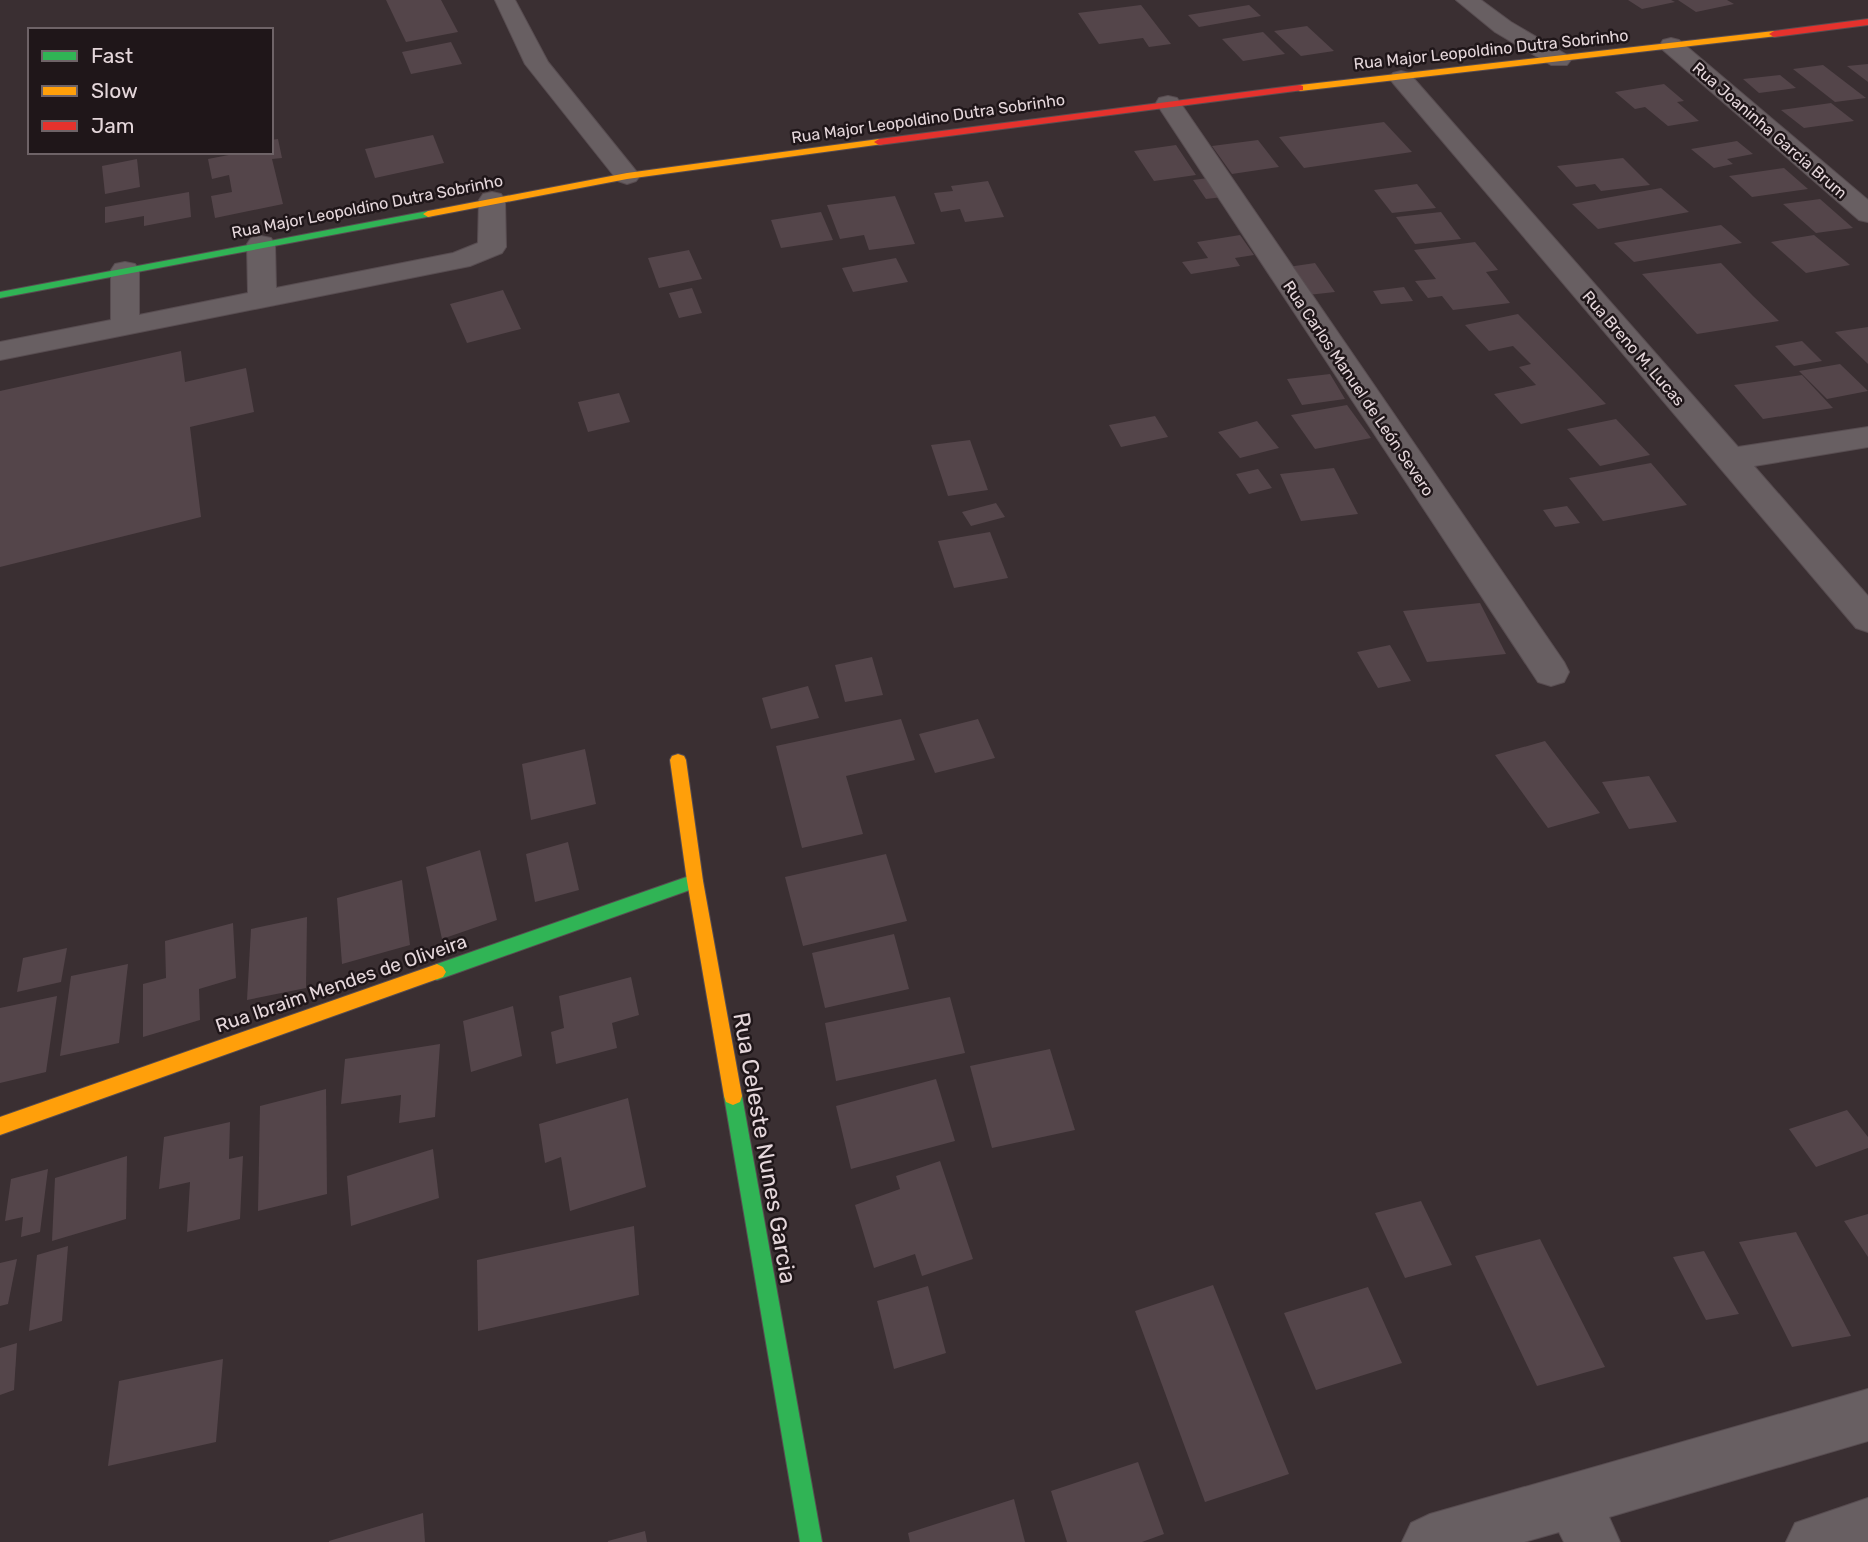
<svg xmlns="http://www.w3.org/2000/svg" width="1868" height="1542" font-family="Rubik,sans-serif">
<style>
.building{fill:#54454a}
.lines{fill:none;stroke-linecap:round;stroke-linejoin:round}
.street-casing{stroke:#584d51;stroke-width:2}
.fast-casing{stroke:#584d51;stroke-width:2}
.slow-casing{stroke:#584d51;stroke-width:2}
.jam-casing{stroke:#584d51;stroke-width:2}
.street{fill:#685f62;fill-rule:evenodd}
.fast{fill:#30b455;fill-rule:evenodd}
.slow{fill:#ff9f0a;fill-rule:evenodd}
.jam{fill:#e5322d;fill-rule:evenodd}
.labels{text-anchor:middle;stroke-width:5;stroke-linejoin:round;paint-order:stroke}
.far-street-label{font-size:16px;fill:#e5d7db;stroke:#1f1619}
.street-label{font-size:19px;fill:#e5d7db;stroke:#1f1619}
.near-street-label{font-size:23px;fill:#e5d7db;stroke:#1f1619}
</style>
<rect width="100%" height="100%" fill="#3a2f32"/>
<g class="building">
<path d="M386,0H441L458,32L406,42Z"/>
<path d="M1628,0H1671L1675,2L1642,9Z"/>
<path d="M1678,0H1727L1734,4L1696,12Z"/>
<path d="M1141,5L1171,44L1149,47L1143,38L1099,44L1078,13Z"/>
<path d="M1249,5L1261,16L1199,27L1188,15Z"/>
<path d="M1307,26L1334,51L1301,56L1274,31Z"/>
<path d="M1263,32L1285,54L1243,61L1222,39Z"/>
<path d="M451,42L462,64L411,74L402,52Z"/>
<path d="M1868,64V82L1847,66Z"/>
<path d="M1823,65L1866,98L1835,102L1793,69Z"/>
<path d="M1780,75L1796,88L1759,93L1743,79Z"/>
<path d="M1664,84L1684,101L1677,102L1699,121L1668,126L1645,107L1635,109L1615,92Z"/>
<path d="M1831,103L1854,121L1804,128L1781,110Z"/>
<path d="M1384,122L1412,152L1304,168L1279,137Z"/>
<path d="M433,135L444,163L375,178L365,149Z"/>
<path d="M278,139L282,158L272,159L283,204L215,218L211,196L232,192L229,175L212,179L208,159L244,152H271V140Z"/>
<path d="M1258,140L1279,167L1232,174L1212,146Z"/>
<path d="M1737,141L1753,154L1727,159L1733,164L1714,168L1691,149Z"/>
<path d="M1176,145L1196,175L1154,181L1134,151Z"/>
<path d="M1623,158L1650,185L1601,191L1595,184L1576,187L1557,166Z"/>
<path d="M137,159L140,187L105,194L102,166Z"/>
<path d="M1784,168L1808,189L1752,197L1729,176Z"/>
<path d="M1208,178L1223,197L1206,199L1193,180Z"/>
<path d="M988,181L1004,217L965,222L960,209L941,212L934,193L953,191L951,186Z"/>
<path d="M1417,184L1436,208L1392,213L1374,190Z"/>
<path d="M1661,188L1689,212L1598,229L1572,204Z"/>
<path d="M189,192L191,217L144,226V216L105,223V207Z"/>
<path d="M895,196L915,244L869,250L864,235L840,239L827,205Z"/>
<path d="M1820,199L1853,228L1816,233L1783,204Z"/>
<path d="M821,212L833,240L781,248L771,220Z"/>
<path d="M1441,212L1461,239L1415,244L1396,217Z"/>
<path d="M1721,225L1742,243L1634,262L1614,243Z"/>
<path d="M1240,235L1254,255L1235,258L1240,266L1191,274L1182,262L1208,258L1197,242Z"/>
<path d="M1814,235L1850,265L1806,273L1771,242Z"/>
<path d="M1475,242L1498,270L1486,272L1510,303L1453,310L1442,296L1428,298L1415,281L1436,279L1414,250Z"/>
<path d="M689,250L702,279L659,288L648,258Z"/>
<path d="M896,258L908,282L853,292L842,268Z"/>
<path d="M1315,263L1335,292L1308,295L1288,267Z"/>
<path d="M1721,263L1753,296L1779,321L1697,334L1642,274Z"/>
<path d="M1404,287L1413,301L1381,304L1373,291Z"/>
<path d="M692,288L702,313L679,318L669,293Z"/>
<path d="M503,290L521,329L467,343L450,304Z"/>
<path d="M1518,314L1578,375L1606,404L1521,424L1494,394L1536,385L1519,367L1531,364L1513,346L1489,351L1465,325Z"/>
<path d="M1868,327V364L1835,332Z"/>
<path d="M1802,341L1822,361L1794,366L1775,346Z"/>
<path d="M181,351L185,382L246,368L254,412L190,427L201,517L0,567V391Z"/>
<path d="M1840,364L1868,391L1827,399L1799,371Z"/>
<path d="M1330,374L1345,399L1302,405L1287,379Z"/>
<path d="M1802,375L1833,408L1763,419L1734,385Z"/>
<path d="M619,393L630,422L588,432L578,402Z"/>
<path d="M1347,405L1371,438L1315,449L1291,415Z"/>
<path d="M1155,416L1168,437L1121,447L1109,425Z"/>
<path d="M1616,419L1650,455L1600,466L1567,429Z"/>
<path d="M1257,421L1279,448L1240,458L1218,432Z"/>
<path d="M970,440L988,490L948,496L931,445Z"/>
<path d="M1651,463L1687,505L1603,521L1569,478Z"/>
<path d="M1334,468L1358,514L1301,521L1280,474Z"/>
<path d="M1258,469L1272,488L1249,494L1236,474Z"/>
<path d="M996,503L1005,517L971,526L962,512Z"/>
<path d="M1567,506L1580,523L1555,527L1543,510Z"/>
<path d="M990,532L1008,578L954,588L938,541Z"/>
<path d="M1480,603L1506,654L1427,662L1403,611Z"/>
<path d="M1390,645L1411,681L1378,688L1357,652Z"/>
<path d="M872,657L883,695L845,702L835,665Z"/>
<path d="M808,686L819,718L771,729L762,698Z"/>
<path d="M901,719L915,760L846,776L863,834L802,848L776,746Z"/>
<path d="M978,719L995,758L935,773L919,734Z"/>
<path d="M1545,741L1600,813L1548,828L1495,755Z"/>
<path d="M585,749L596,804L531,820L522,764Z"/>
<path d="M1649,776L1677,822L1629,829L1602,782Z"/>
<path d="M568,842L579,890L535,902L526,854Z"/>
<path d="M480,850L497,920L442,939L426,867Z"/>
<path d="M886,854L907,921L803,946L785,877Z"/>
<path d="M402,880L410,945L342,964L337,898Z"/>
<path d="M307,917L306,988L247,1000L251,929Z"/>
<path d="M233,923L236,978L199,989L200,1020L143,1037V984L166,978L165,941Z"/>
<path d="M894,934L909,989L825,1008L812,953Z"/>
<path d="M67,948L61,982L17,992L23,958Z"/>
<path d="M128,964L119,1043L60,1056L71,976Z"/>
<path d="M631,977L639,1015L612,1023L617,1048L556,1064L551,1032L564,1028L559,996Z"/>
<path d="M57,996L46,1072L0,1083V1008Z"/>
<path d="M950,997L965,1053L836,1081L825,1023Z"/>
<path d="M513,1006L522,1056L471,1072L463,1021Z"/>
<path d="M440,1044L435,1117L399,1123L401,1095L341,1104L345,1059Z"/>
<path d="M1050,1049L1075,1130L992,1148L970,1066Z"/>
<path d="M936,1079L955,1141L851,1169L836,1106Z"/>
<path d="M326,1089L327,1194L258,1211L260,1106Z"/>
<path d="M628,1098L646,1187L570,1211L561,1157L545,1163L539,1124Z"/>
<path d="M1847,1110L1868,1137V1148L1816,1167L1789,1129Z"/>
<path d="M230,1122L229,1159L243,1156L240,1219L187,1232L190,1182L159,1189L164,1137Z"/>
<path d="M433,1149L439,1198L351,1226L347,1176Z"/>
<path d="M127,1156L126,1219L52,1241L55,1178Z"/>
<path d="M940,1161L973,1259L922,1276L915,1254L874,1268L855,1205L900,1189L896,1176Z"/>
<path d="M48,1169L40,1232L21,1237L23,1217L5,1221L11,1179Z"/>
<path d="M1421,1201L1452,1265L1405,1278L1375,1213Z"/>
<path d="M1868,1214V1257L1844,1221Z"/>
<path d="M634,1226L639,1295L478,1331L477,1260Z"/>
<path d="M1796,1232L1851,1336L1792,1347L1739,1242Z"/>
<path d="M1540,1239L1605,1367L1537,1386L1475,1256Z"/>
<path d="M68,1246L62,1321L29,1331L37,1255Z"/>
<path d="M1704,1251L1739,1314L1706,1320L1673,1257Z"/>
<path d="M17,1259L8,1304L0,1306V1263Z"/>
<path d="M1213,1285L1289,1474L1205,1502L1135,1311Z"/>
<path d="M928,1286L946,1353L894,1369L877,1301Z"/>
<path d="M1368,1287L1402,1363L1316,1390L1284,1313Z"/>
<path d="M17,1343L14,1390L0,1395V1348Z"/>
<path d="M223,1359L216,1442L108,1466L119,1381Z"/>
<path d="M1138,1462L1164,1534L1142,1542H1067L1051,1491Z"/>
<path d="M1014,1499L1025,1542H910L908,1533Z"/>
<path d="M423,1513L425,1542H329V1541Z"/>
<path d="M645,1531L647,1542H608V1541Z"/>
</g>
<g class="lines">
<g class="street-casing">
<g id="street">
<path d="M495,0H515L548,62L636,171L640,176L636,181L627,184L618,181L525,64Z"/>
<path d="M1456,0H1481L1511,22L1567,55L1571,60L1567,65H1551L1495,32Z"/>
<path d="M1671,38L1679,40L1868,200V222L1859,220L1663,50L1660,45L1663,40Z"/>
<path d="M1401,71L1409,73L1738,447L1868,427V447L1754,466L1868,596V632L1856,628L1393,83L1389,78L1393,73Z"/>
<path d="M1168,96L1177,98L1564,662L1569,672L1564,682L1551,686L1538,682L1156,103L1159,98Z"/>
<path d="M492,192L501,194L505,200L506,247L502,253L470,266L0,360V342L111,320V270L115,264L125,262L135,264L139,270V315L248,293L247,244L251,238L261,236L271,238L275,244L276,288L453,253L478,243L479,200L483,194Z"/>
<path d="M1868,1389V1441L1609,1517L1620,1542H1564L1559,1532L1524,1542H1402L1411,1523L1430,1514Z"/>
<path d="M1868,1498V1542H1786L1795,1523Z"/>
</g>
</g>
<g class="fast-casing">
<g id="fast">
<path d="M428,211L432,212V216L0,298V292Z"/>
<path d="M695,874L701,876L703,881L701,886L437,980L431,977L428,972L431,967L437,964Z"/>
<path d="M733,1087L740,1090L742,1096L822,1542H800L724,1096L726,1090Z"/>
</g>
</g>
<g class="slow-casing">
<g id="slow">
<path d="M1774,31L1779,34L1777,36L1300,91L1295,88L1300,85Z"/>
<path d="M879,139L883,140V144L627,179L428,217L423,214L428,211L627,173Z"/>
<path d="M678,754L684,756L686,760L703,881L742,1096L740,1102L733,1105L726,1102L724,1096L687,881L670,760L672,756Z"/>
<path d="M437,964L443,967L446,972L443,977L0,1135V1117Z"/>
</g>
</g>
<g class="jam-casing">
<g id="jam">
<path d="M1868,19V25L1774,37L1769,34L1774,31Z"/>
<path d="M1300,85L1303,86V90L879,145L874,142L879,139Z"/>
</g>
</g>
<use href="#street" class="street"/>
<use href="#fast" class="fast"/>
<use href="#slow" class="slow"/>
<use href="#jam" class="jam"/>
</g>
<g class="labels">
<g class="far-street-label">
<text transform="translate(1491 49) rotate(-6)" y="6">Rua Major Leopoldino Dutra Sobrinho</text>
<text transform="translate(928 118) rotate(-8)" y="6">Rua Major Leopoldino Dutra Sobrinho</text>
<text transform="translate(1770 130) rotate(41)" y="6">Rua Joaninha Garcia Brum</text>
<text transform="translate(367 206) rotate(-11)" y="6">Rua Major Leopoldino Dutra Sobrinho</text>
<text transform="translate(1634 348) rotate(49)" y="6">Rua Breno M. Lucas</text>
<text transform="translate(1359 388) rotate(56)" y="6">Rua Carlos Manuel de León Severo</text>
</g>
<g class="street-label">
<text transform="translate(341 983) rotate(-19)" y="7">Rua Ibraim Mendes de Oliveira</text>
</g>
<g class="near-street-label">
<text transform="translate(765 1148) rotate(80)" y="8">Rua Celeste Nunes Garcia</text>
</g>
</g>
<rect x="28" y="28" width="245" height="126" fill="#1f1619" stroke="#6e6367" stroke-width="2"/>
<rect x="42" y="51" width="35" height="10" fill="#30b455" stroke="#6e6367" stroke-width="2"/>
<text x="91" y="63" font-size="21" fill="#e5d7db">Fast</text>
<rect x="42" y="86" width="35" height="10" fill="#ff9f0a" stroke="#6e6367" stroke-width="2"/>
<text x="91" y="98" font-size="21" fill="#e5d7db">Slow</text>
<rect x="42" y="121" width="35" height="10" fill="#e5322d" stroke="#6e6367" stroke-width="2"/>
<text x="91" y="133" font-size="21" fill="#e5d7db">Jam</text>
</svg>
